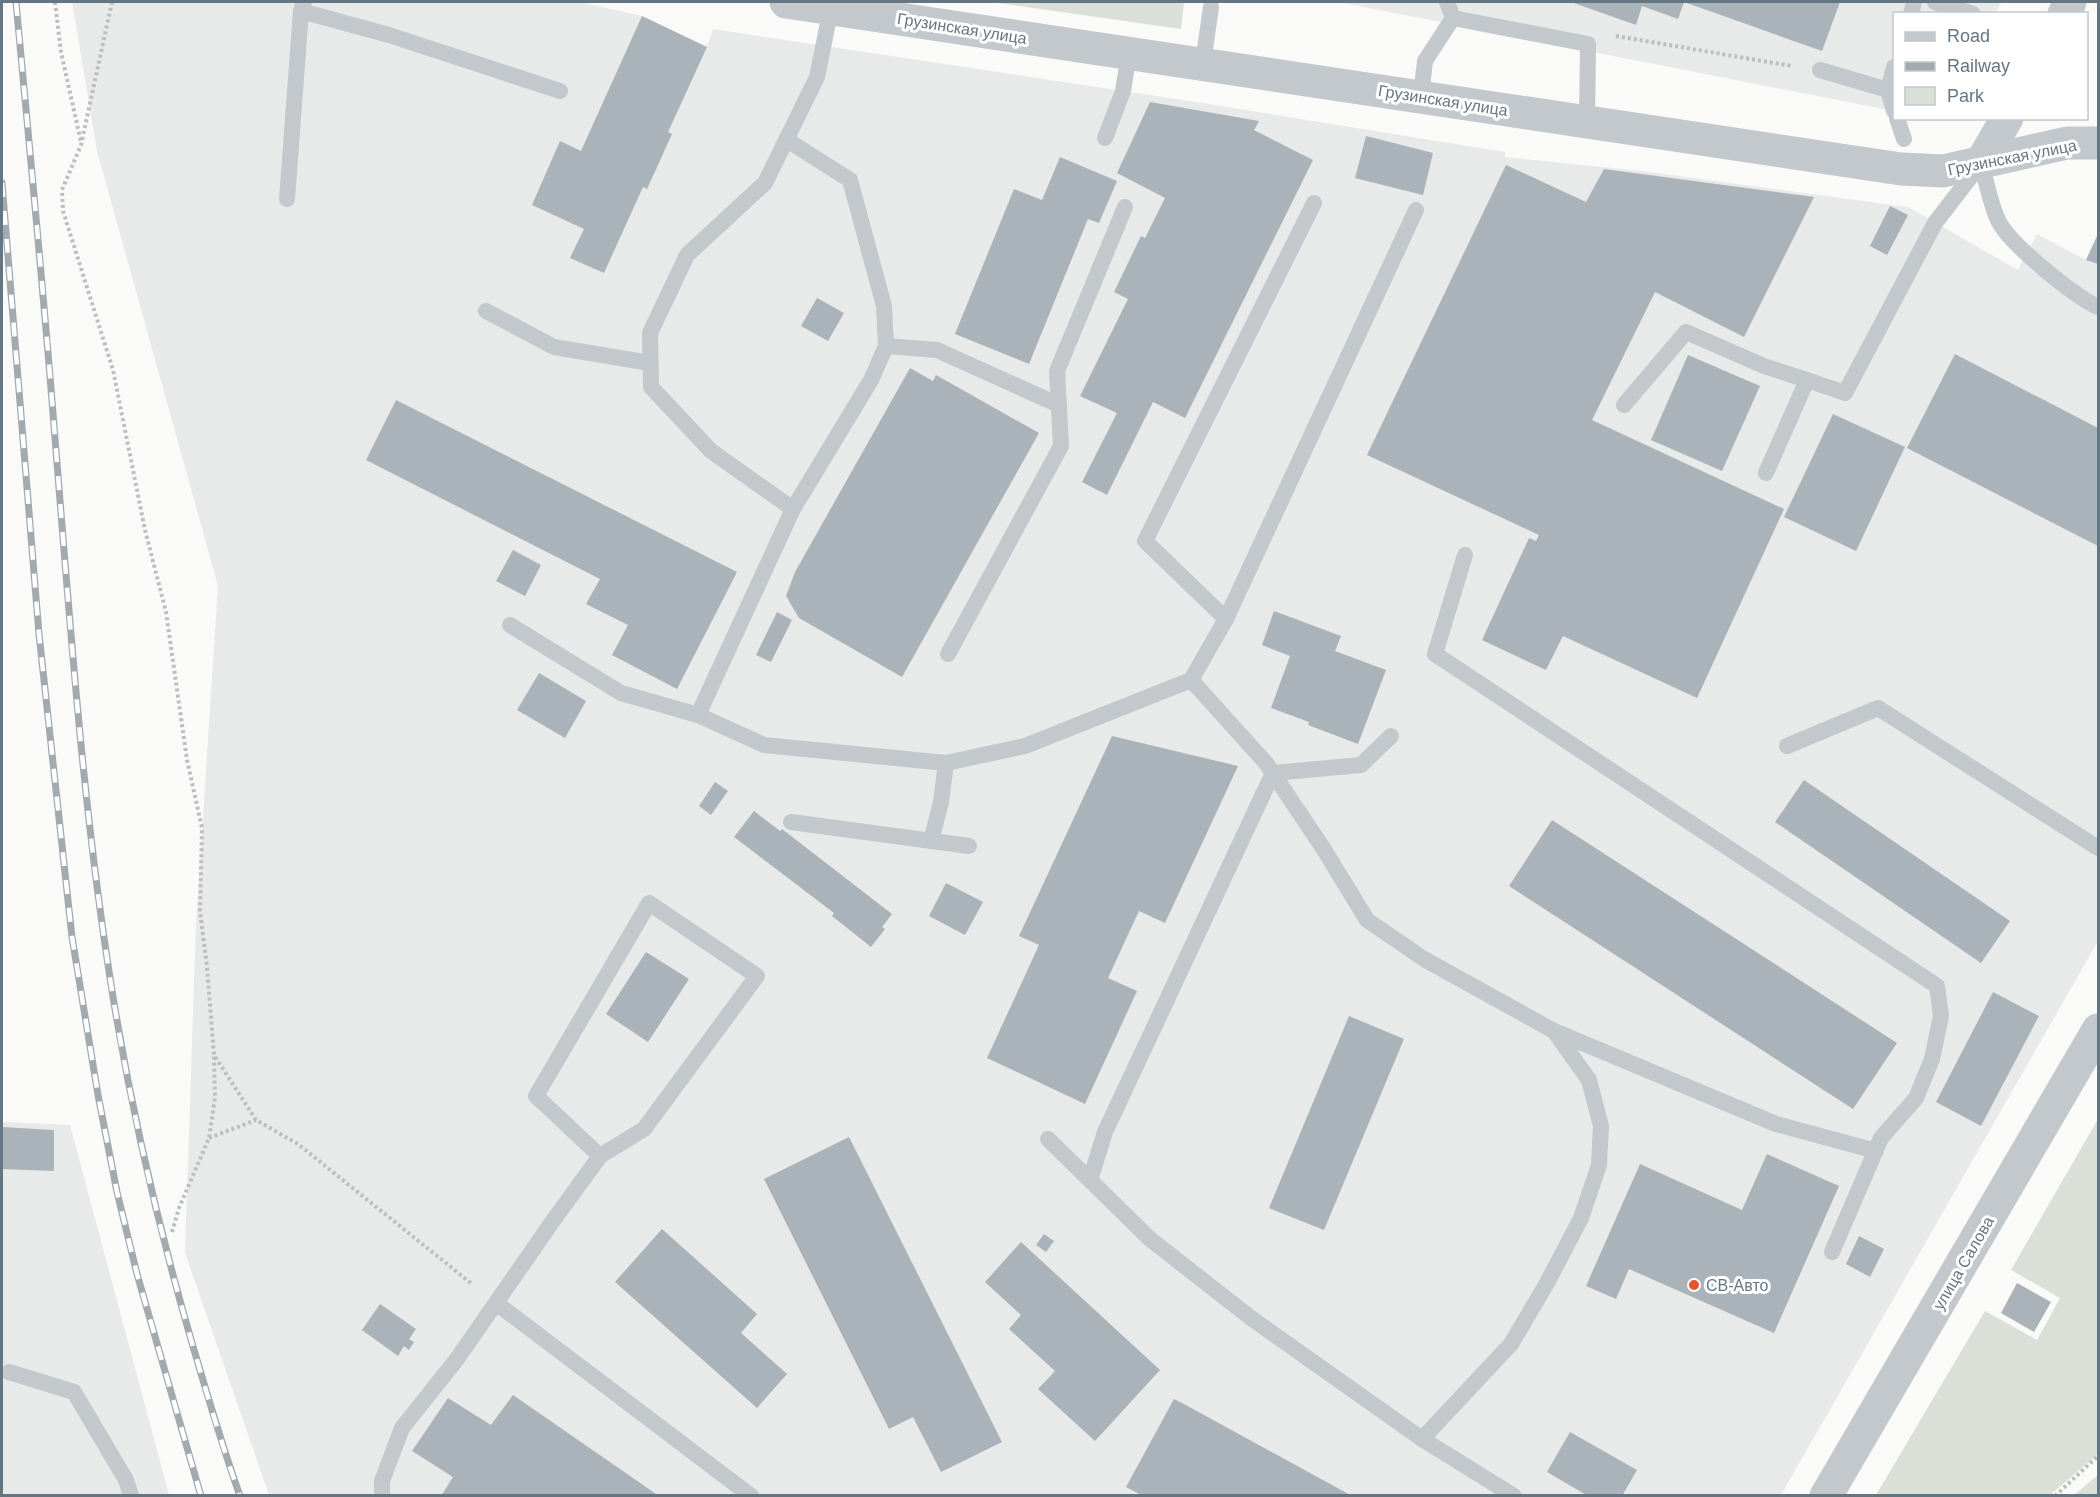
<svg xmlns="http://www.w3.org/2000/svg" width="2100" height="1497" font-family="Helvetica,sans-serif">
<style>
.built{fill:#e8e9e9}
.green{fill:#dadfd7}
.building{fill:#aab3b9}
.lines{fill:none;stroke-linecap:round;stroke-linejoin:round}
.path{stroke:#bbbfc2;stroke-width:4;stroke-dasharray:3 3;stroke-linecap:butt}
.service{stroke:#c3c8cc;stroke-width:16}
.minor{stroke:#c3c8cc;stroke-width:33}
.rail-casing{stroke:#a2aab0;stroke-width:7}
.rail{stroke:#fff;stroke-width:4.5;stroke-dasharray:14;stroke-linecap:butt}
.poi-dot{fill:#e4572e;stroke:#fff;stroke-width:2}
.labels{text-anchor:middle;stroke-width:6;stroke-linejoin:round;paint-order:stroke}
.street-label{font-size:16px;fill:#657683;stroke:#fff}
.poi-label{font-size:16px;fill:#657683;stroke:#fff;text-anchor:start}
</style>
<rect width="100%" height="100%" fill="#fafaf8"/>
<g class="built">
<path d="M72,2H580L642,16L707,47L713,29L1209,104L1505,152V157L1642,171L1908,207L2018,270L2037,234L2086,260L2098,234V941L1781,1495H269L185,1253L196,924L218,586L97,151Z"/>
<path d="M1338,2H2002L1995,13L1894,14V111Z"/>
<path d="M2,1122L70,1125L169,1495L2,1496Z"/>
</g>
<g class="green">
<path d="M992,2H1184L1181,29Z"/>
<path d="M2098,1119V1454L2050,1495H1876L1985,1311L2037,1340L2060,1298L2011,1270Z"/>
<path d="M2098,1475V1495H2074Z"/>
</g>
<g class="building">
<path d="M1571,2H1840L1822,51L1684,2L1678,19L1642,6L1636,25Z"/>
<path d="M642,16L707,47L668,132L672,134L647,189L643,187L604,273L570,258L584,229L532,205L560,141L581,151Z"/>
<path d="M1150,102L1259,121L1254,130L1313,160L1185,418L1153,402L1107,495L1082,482L1117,413L1080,396L1128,299L1114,292L1141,236L1145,238L1165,198L1117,173Z"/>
<path d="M1366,136L1433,153L1423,195L1355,178Z"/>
<path d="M1060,157L1117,181L1099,223L1088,219L1029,364L955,334L1014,189L1042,200Z"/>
<path d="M1506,165L1586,202L1604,169L1814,197L1744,337L1655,292L1592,420L1784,509L1697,698L1563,636L1546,670L1482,640L1529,538L1536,541L1539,535L1367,455Z"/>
<path d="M1890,206L1908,215L1887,255L1870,246Z"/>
<path d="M2098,234V264L2086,260Z"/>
<path d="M817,298L844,313L828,341L801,326Z"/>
<path d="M1955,354L2098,428V546L1907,448Z"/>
<path d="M1688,355L1760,386L1722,471L1651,440Z"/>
<path d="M910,368L933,381L936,375L1039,433L902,677L799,618L786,596L795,572Z"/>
<path d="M396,400L737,572L677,689L612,655L628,625L586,604L600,579L366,460Z"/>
<path d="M1833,414L1905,447L1856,551L1784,517Z"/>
<path d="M513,550L541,565L525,596L496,581Z"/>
<path d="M1274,611L1341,636L1335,651L1386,670L1358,744L1308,725L1309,722L1271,708L1290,656L1262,645Z"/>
<path d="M777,612L792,620L771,662L756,655Z"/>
<path d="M539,673L586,701L565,738L517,710Z"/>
<path d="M1112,736L1238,766L1165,923L1139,911L1108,978L1137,991L1085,1104L987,1058L1039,945L1019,936Z"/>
<path d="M1804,780L2010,921L1981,963L1775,822Z"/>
<path d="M715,782L728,791L711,815L699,806Z"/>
<path d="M754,811L780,831L782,829L892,914L882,927L885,929L871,947L832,916L834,913L734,837Z"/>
<path d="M1552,820L1897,1043L1853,1109L1509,886Z"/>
<path d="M946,883L983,902L965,935L929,916Z"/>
<path d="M646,952L689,979L648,1042L606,1014Z"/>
<path d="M1993,992L2039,1016L1981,1126L1936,1102Z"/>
<path d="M1349,1016L1404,1039L1324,1230L1269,1208Z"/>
<path d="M2,1127L54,1130V1171L2,1169Z"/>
<path d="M849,1137L1002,1442L941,1472L913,1417L889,1429L764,1179Z"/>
<path d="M1767,1154L1839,1186L1774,1333L1629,1269L1616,1299L1586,1286L1640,1164L1742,1210Z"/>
<path d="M662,1229L757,1314L741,1333L787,1374L757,1408L615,1282Z"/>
<path d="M1044,1234L1054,1241L1046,1252L1036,1245Z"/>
<path d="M1859,1236L1884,1249L1870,1277L1846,1264Z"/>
<path d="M1021,1242L1160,1370L1095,1441L1038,1389L1055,1371L1009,1329L1021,1315L985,1282Z"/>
<path d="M2017,1283L2051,1302L2034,1332L2001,1313Z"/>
<path d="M380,1304L416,1329L409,1339L414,1342L409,1350L404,1346L398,1356L362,1330Z"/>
<path d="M513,1395L659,1496H441L453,1477L412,1451L448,1398L491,1425Z"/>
<path d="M1174,1399L1184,1404L1352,1496H1143L1126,1487Z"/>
<path d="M1570,1432L1637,1470L1622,1496H1588L1547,1472Z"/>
</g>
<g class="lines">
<g class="path">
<path d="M55,2L61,52L81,142"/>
<path d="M112,2L81,145L62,190L63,211L113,370L145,530L166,612L187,760L202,828L200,911L207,967L214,1055L256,1120L298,1144L472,1284"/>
<path d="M1616,36L1792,66"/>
<path d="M209,1138L256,1120"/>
<path d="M172,1232L179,1208L209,1138L215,1098L214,1056"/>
<path d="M2055,1496L2098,1456"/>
</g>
<g class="service">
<path d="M1935,2L1973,14"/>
<path d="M301,11L389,35L560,91"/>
<path d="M1911,14L1914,2"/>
<path d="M1453,18L1588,44L1587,122"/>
<path d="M1203,63L1211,7"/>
<path d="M1894,67L1888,90L1894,111"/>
<path d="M1820,70L1888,90"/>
<path d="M1421,96L1425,61L1453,18L1447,2"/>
<path d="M1897,118L1904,139"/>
<path d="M1105,138L1123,91L1129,53"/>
<path d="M1981,163C1986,180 1991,207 1999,222C2011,245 2074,296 2098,307"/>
<path d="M287,199L301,11L304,2"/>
<path d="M1314,203L1145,541L1226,619L1416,210"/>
<path d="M486,311L554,347L650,363"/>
<path d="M886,346L937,350L1059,405"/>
<path d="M1624,405L1686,332L1764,366L1807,380"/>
<path d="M1766,473L1807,380L1845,393L1935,223L1979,166"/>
<path d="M793,509L711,451L651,387L650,333L687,255L765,183L817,77L831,8"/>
<path d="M1465,555L1435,654L1937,986L1941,1016L1932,1059L1916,1098L1881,1138L1832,1252"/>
<path d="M510,625L621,693L698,715L764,745L946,763L1025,746L1191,680L1226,619"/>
<path d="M948,654L1061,446L1057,371L1125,207"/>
<path d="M1191,680L1266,763L1323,848L1367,920L1424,959L1554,1031L1589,1080L1601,1126L1599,1165L1581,1218L1547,1283L1511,1344L1422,1439"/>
<path d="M698,715L793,509L871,380L886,346L884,306L850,180L787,140"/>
<path d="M1787,746L1878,708L2098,848"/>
<path d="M791,822L969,846"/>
<path d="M931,841L941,802L946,763"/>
<path d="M1554,1031L1776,1124L1876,1151"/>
<path d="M1048,1139L1150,1239L1251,1318L1422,1439L1514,1496"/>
<path d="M1090,1180L1105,1132L1273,773L1361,765L1391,736"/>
<path d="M496,1303L751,1496"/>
<path d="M9,1372L74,1392L126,1480L131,1496"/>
<path d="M382,1496V1481L402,1428L457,1359L550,1225L600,1156L644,1129L757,976L649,903L536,1096L600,1156"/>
</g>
<g class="minor">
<path d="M786,2L1901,169L1943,171L2067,143H2098"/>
<path d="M2064,14L2070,2"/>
<path d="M1981,163L2007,118"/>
<path d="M1826,1496L2098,1030"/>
</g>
<g class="rail-casing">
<g id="rail">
<path d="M16,2C29,143 43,285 54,426C70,621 83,817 115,1009C134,1122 160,1233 192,1343C207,1394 222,1446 240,1496"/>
<path d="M2,183L39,634L72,937L98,1095L117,1192L137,1274L201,1496"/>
</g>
</g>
<use href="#rail" class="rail"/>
</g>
<circle class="poi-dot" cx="1694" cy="1285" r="6"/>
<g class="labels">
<g class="street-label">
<text transform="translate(962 28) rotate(9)" y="6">Грузинская улица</text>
<text transform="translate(1443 100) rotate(9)" y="6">Грузинская улица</text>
<text transform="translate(2012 157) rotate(-11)" y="6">Грузинская улица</text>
<text transform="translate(1963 1263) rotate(-60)" y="6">улица Салова</text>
</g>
<g class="poi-label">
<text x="1706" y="1291">СВ-Авто</text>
</g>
</g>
<rect width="2100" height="1497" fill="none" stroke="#657683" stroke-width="6"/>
<rect x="1893" y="12" width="195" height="108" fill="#ffffff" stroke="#c1c8cd" stroke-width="1.5"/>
<rect x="1905" y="32" width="30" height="9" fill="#c3c8cc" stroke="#c1c8cd" stroke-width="1.5"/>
<text x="1947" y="42" font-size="18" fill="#657683">Road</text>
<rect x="1905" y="62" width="30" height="9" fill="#a2aab0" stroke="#c1c8cd" stroke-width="1.5"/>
<text x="1947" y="72" font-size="18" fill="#657683">Railway</text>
<rect x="1905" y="87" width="30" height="18" fill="#dadfd7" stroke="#c1c8cd" stroke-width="1.5"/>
<text x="1947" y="102" font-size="18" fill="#657683">Park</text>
</svg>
